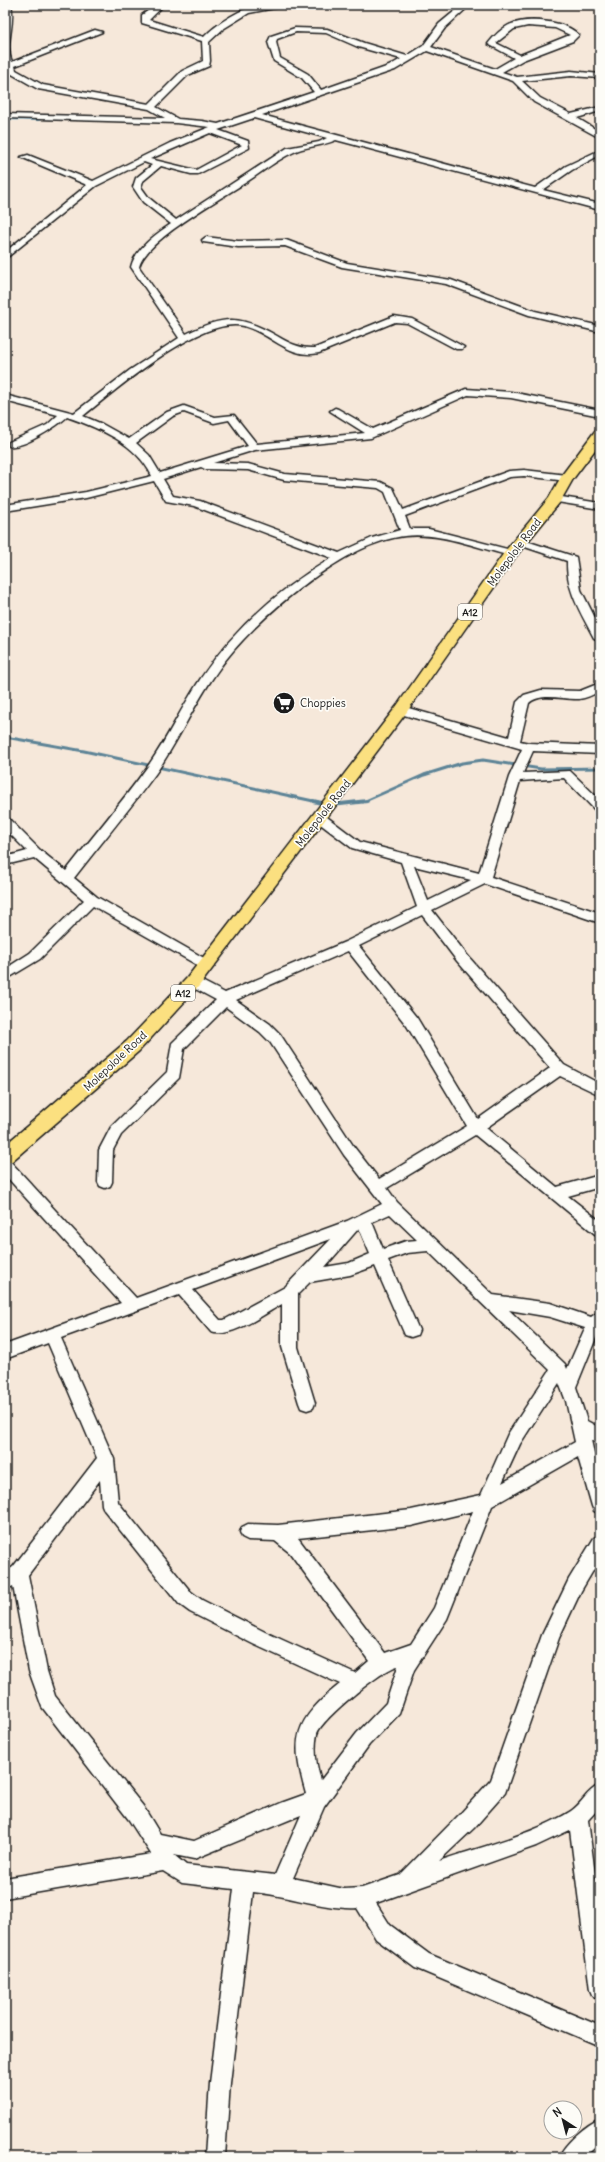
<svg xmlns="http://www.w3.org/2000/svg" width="605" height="2162" font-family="Delius,sans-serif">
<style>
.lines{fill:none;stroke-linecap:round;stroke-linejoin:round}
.stream-far1{stroke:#5c8396;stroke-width:3}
.stream{stroke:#5c8396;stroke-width:4}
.canal{fill:#87c7e8;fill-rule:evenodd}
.minor-casing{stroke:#1c1c1c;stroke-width:3}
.major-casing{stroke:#1c1c1c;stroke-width:3}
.minor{fill:#fdfcf7;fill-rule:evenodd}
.major{fill:#fbe080;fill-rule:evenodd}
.labels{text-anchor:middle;stroke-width:3.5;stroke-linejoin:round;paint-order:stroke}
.shield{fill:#fdfcf7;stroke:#605f5e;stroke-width:1}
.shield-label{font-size:10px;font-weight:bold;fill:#1c1c1c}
.street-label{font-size:11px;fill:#1c1c1c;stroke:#fdfcf7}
.poi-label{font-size:11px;fill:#1c1c1c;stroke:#fdfcf7;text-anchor:start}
</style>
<rect width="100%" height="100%" fill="#f6e8da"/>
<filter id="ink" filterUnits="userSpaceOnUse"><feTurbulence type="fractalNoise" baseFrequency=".025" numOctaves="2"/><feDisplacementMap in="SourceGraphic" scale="8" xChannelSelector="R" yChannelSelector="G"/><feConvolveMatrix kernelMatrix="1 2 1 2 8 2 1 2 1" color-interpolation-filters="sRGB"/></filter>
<g filter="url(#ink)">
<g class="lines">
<g class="stream-far1">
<path d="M5,737L84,751L318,802"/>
<path d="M363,802L424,775L462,763L483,760L541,769L600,768"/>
</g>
<g class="stream">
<path d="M313,801L326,804"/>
<path d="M332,805L367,801"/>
</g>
<path class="canal" d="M5,116L39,117L43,119L39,121L5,120Z"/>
<g class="minor-casing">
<g id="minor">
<path d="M5,5H11C16,24 4,44 12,62L95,30L102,32L15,66L16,70L43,85L149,104L182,71L203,61L202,41L142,23V15L156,5H164L149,20L204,37C215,25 245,5 261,5L259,7L290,5L249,13L223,29L209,42L210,61L209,66L188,75L156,107L178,119L202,121L218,124L314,92L302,78L274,61L268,42L271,36L295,28L327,29L364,43L407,56L423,46L439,24L462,5H470L445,28L431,47L495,69L514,58L488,44C494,36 501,29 509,25C527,17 565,20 579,35L573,41L523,60L502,72L517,77L571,71L600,74V78L571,76L522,81L540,98L571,114L600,107V111L577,118L600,132V138L534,102L513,81L427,51L395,70L262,115L535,188L566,166L600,150V155L572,170L543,190L600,204V210L336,140C321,147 304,146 292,153C277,160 262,172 248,181C224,197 145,240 139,267L186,334C224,315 240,315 277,336C289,343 300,349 315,348L394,316L412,319L464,347L462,349H456L407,323L395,322L319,353C290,360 270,333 244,326C201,315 116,390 83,416L102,424L129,439L167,412L184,406L215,417L234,415L257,444L365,433L330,411L335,408L338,409L373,429L466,389L511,392L600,410V416L511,398L468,395L371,438L255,450L213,463L248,464L285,474L381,482L393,488L403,510L509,471L524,470L567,475L572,478L567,481L524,476L510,477L405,516L410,529H429L515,551L516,553L511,556C477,548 440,532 405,536C344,542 253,621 219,669C195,702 179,740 156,773C130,809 101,843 74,878L97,897L211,962L213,965L211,968L206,970L93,906L40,959L5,980V969L30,953L84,900L34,858L5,865V857L27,851L5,829V818L9,819L40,850L66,871C93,836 122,802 148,766C168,738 182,706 201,678C235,628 280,588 332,558L194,506L166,501L154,481L86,498L5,511V505L86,492L152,476C136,443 99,428 67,417C57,426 23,449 9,446V442L47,425L58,415L5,401V395L74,413L130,370L179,338L131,267C135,249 156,234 171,224L143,202L133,187L136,178L152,165L144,162L96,186L5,259V252L87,185L21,157L28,155L93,181L170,143L210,127L176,123L5,118V114L165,118L149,109L38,89L10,73L5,62ZM528,26L555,28L570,35L520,55L496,43L514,29ZM296,32L326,33L358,47L401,59L389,66L321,90L308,74L280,58L276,42L277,39ZM254,118L327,138L319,142L287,148L176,220L149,198L141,187L143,181L161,166L191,174H198L249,148L248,141L218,130ZM210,133L242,145L196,170L150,159ZM184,412L214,423L229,420L248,446L160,473L149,455L136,443L173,416ZM201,467L205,469L248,470L284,480L378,488L385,492L400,530L372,538L339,553L200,501L173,496L163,479Z"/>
<path d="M206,237L238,241L286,240L347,263L451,280L535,311L600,326V332L529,315L446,284L342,267L285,246L238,247L203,242L202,240Z"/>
<path d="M555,496L600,503V509L551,501L550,499Z"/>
<path d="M520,539L576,557L581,590L600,628V641L594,638C581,613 566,590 567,561L516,544L515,542Z"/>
<path d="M600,683V691C593,695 586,698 579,699C563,700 542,692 529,703L520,741L529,743L600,746V754L533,751L523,773L570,771L600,800V812L596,811L564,778L520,781L491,877L600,913V923L485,884L432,910L467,955L564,1065L600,1084V1095L560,1076L486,1128L557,1187L600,1175V1187L568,1196L600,1221V1236L595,1234L475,1135L387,1188L397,1202L493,1295L550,1303L591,1317L600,1311V1328L576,1387L587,1421L600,1428V1444L591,1440L600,1482V1514L594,1511L592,1506L578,1457L492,1506L447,1619L414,1670L399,1714L369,1745L324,1807L293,1878L344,1889L362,1888L400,1875L460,1814L491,1780L542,1635L569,1579L594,1538L600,1536V1559L581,1591L559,1638L505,1793L474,1828L439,1861C480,1847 535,1834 571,1811C582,1804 587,1790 600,1785V1807L588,1820L600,1914V2000L593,1997L590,1990L570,1830L536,1846L376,1903L390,1925L429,1954L600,2026V2046L415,1968L376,1939L357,1908C327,1910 286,1895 253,1892L230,2083L225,2157H205L210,2083L234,1889L182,1883L163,1871L5,1898V1878L151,1854L129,1820L42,1707L29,1671L13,1586L5,1590V1572L13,1567L97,1458L48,1343L5,1359V1345L121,1303L5,1175V1159L10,1161L136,1298L347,1221L382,1204L344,1155L270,1042L260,1032L226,1007L184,1049L179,1078L121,1135L113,1150L112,1182L110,1186L105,1188L100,1186L98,1182L99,1150L111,1127L167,1072L172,1043L216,1000L188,985L186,982L188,979H198L225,993L345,942L417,907L401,862L352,848L315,820L313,817L315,814H323L360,842L479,873L509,777L522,749L397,713L395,710L397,707H405L509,737L517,702L524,695L541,690L580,691ZM414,866L471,880L428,901ZM422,915L457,961L550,1068L478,1119L417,1018L359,946ZM348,951L407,1026L467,1126L379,1179L354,1147L280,1034L270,1024L236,1000ZM390,1214L417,1240L406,1241L383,1249L372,1222ZM359,1228L370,1254L349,1263L325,1267ZM331,1239L285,1287L224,1320H220L193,1290ZM428,1251L550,1370L508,1434L481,1495L411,1510L278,1525L248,1524L242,1527L240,1532L242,1537L248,1540L275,1541L290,1553L369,1661L355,1673L265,1632L202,1600L191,1592L118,1502L114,1459L61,1338L179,1295L211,1332C231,1339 264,1314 282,1304V1347L299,1403L301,1408L307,1410L313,1408L315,1403L298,1347V1294L310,1282L350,1275L375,1266L405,1335L411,1337L417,1335L419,1330L388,1260L407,1253ZM509,1310L550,1317L585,1328L567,1369L565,1364ZM559,1383L566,1401L575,1442L502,1483L520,1444ZM100,1480L102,1505L104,1510L179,1604L190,1612L253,1644L340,1684C294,1721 290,1738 306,1794L281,1803L194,1841L160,1834L143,1806L55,1696L47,1671L28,1575ZM473,1511L434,1608L411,1644L385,1653L298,1538L411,1526ZM398,1666L386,1703L357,1733L321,1780C316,1766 314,1749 317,1734C321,1719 384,1668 398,1666ZM301,1815L275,1875L186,1865L174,1855L194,1859Z"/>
<path d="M600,2119V2143L584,2157H559C565,2143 586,2125 600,2119Z"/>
</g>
</g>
<g class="major-casing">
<path id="major" d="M600,430V443L573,479L560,502L516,556L406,713L199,986L139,1051L12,1161L5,1163V1145L127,1041L187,978L396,707L506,550L549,498L562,475L595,431Z"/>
</g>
<use href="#minor" class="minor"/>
<use href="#major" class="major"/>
</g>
</g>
<defs>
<g id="supermarket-disc" transform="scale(1.15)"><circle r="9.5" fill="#1c1c1c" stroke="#fdfcf7"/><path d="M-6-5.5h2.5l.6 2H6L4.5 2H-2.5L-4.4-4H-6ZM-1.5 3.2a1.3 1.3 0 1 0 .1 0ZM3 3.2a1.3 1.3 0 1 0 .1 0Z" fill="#fff"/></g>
</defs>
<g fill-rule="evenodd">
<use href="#supermarket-disc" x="284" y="703"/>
</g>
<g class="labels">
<g class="shield">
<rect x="458" y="604" width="24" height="16" rx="3"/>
<rect x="171" y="985" width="24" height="16" rx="3"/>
</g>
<g class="shield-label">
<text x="470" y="616">A12</text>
<text x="183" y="997">A12</text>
</g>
<g class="street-label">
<text transform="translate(514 552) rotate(-53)" y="4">Molepolole Road</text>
<text transform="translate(323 813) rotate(-52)" y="4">Molepolole Road</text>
<text transform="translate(115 1061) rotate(-43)" y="4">Molepolole Road</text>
</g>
<g class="poi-label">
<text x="300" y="707">Choppies</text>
</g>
</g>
<rect width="605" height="2162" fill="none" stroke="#fdfcf7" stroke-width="20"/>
<rect x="10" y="10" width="585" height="2142" fill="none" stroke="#1c1c1c" stroke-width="1.5" filter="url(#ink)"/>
<g transform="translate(563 2120) rotate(324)"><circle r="19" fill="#fdfcf7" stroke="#a3a29f"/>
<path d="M0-3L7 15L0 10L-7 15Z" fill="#1c1c1c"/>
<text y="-6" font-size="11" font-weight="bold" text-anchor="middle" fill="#1c1c1c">N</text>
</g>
</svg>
